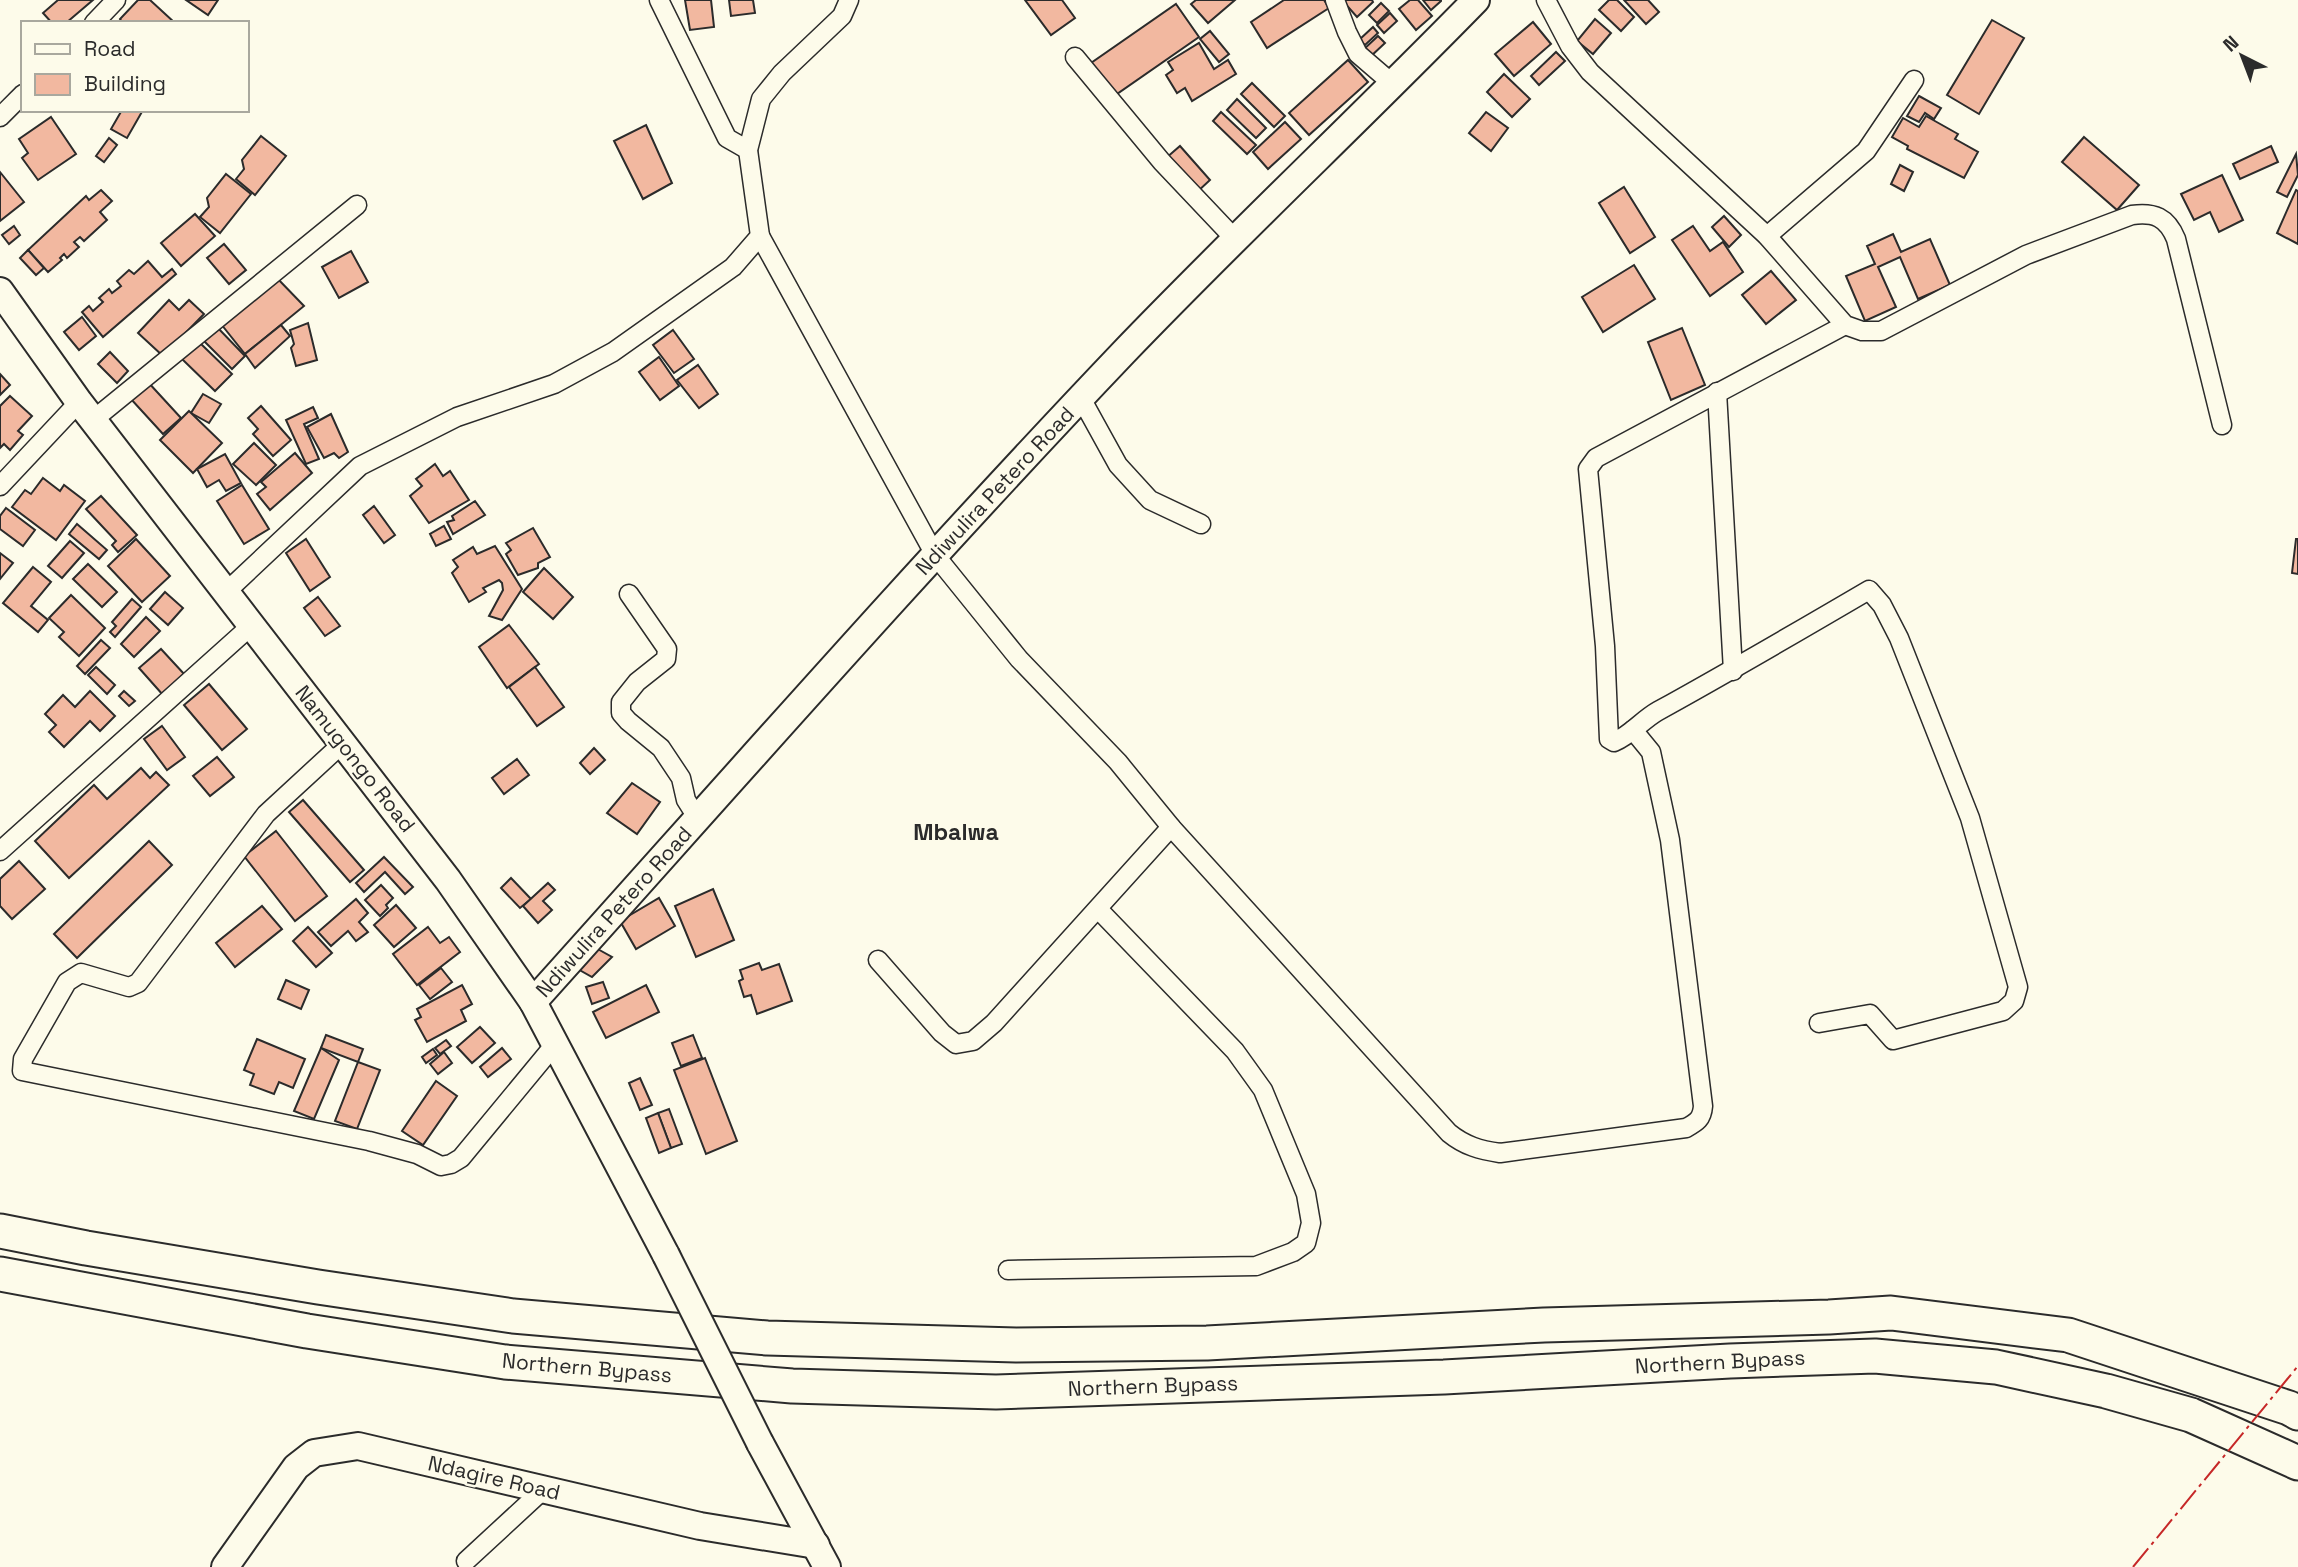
<svg xmlns="http://www.w3.org/2000/svg" width="2298" height="1567" font-family="'Space Grotesk',sans-serif">
<style>
.building{fill:#f2b8a0;stroke:#2b2b2b;stroke-width:2}
.lines{fill:none;stroke-linecap:round;stroke-linejoin:round}
.street-casing{stroke:#2b2b2b;stroke-width:21}
.secondary-casing{stroke:#2b2b2b;stroke-width:30}
.highway-casing{stroke:#2b2b2b;stroke-width:37}
.street{stroke:#fdfbea;stroke-width:18}
.secondary{stroke:#fdfbea;stroke-width:26}
.highway{stroke:#fdfbea;stroke-width:33}
.secondary-bridge-casing{stroke:#2b2b2b;stroke-width:30;stroke-linecap:butt}
.secondary-bridge{stroke:#fdfbea;stroke-width:26}
.power{stroke:#c62828;stroke-width:2;stroke-dasharray:24 5 3.5 5;stroke-linecap:butt}
.labels{text-anchor:middle;stroke-width:5;stroke-linejoin:round;paint-order:stroke}
.street-label{font-size:21px;fill:#2b2b2b;stroke:#fdfbea}
.neighbourhood-label{font-size:23px;font-weight:bold;fill:#2b2b2b;stroke:#fdfbea}
</style>
<rect width="100%" height="100%" fill="#fdfbea"/>
<g class="building">
<path d="M58,0H93L66,23H52L43,13Z"/>
<path d="M138,0H150L175,23H123L120,19Z"/>
<path d="M186,0H218L208,15Z"/>
<path d="M685,0H711L714,27L690,30Z"/>
<path d="M729,0H753L755,13L731,16Z"/>
<path d="M1025,0H1062L1075,18L1051,35Z"/>
<path d="M1196,0H1235L1208,23L1191,4Z"/>
<path d="M1284,0H1324L1329,8L1267,48L1251,22Z"/>
<path d="M1342,0H1372L1373,2L1357,17Z"/>
<path d="M1410,0H1418L1432,16L1416,30L1399,9Z"/>
<path d="M1423,0H1441V1L1431,10Z"/>
<path d="M1609,0H1617L1634,17L1621,31L1599,10Z"/>
<path d="M1624,0H1648L1659,12L1646,24Z"/>
<path d="M1381,3L1389,11L1377,23L1369,15Z"/>
<path d="M1176,4L1199,37L1114,96L1091,63Z"/>
<path d="M1390,13L1397,21L1384,33L1377,25Z"/>
<path d="M1595,19L1611,33L1593,54L1577,41Z"/>
<path d="M1992,20L2024,38L1979,114L1947,95Z"/>
<path d="M1533,22L1551,44L1514,76L1495,54Z"/>
<path d="M1373,27L1378,33L1365,45L1359,40Z"/>
<path d="M1210,31L1229,54L1219,62L1200,39Z"/>
<path d="M1378,36L1385,43L1370,57L1363,50Z"/>
<path d="M1199,43L1214,69L1228,60L1236,74L1192,101L1185,88L1177,93L1166,75L1173,70L1168,62Z"/>
<path d="M1556,52L1565,61L1539,85L1531,76Z"/>
<path d="M1348,60L1368,82L1309,135L1289,113Z"/>
<path d="M1504,74L1530,99L1512,117L1487,92Z"/>
<path d="M1252,83L1285,116L1274,127L1241,94Z"/>
<path d="M1919,96L1941,108L1934,119L1925,113L1919,122L1907,116Z"/>
<path d="M1237,99L1266,128L1256,138L1227,110Z"/>
<path d="M122,110H143L127,138L111,129Z"/>
<path d="M1221,112L1256,145L1247,154L1213,121Z"/>
<path d="M1486,112L1508,128L1491,151L1469,133Z"/>
<path d="M1926,116L1958,134L1955,139L1978,152L1964,178L1907,149L1908,146L1892,137L1903,118L1919,127Z"/>
<path d="M51,117L76,154L38,180L22,158L28,153L19,139Z"/>
<path d="M1285,122L1301,139L1268,169L1253,152Z"/>
<path d="M646,125L672,183L643,199L614,141Z"/>
<path d="M261,136L286,156L255,195L236,179L244,169L242,160Z"/>
<path d="M2084,137L2139,185L2117,210L2062,162Z"/>
<path d="M109,138L117,145L104,162L96,156Z"/>
<path d="M1180,146L1210,180L1196,193L1166,158Z"/>
<path d="M2271,146L2278,162L2240,179L2233,164Z"/>
<path d="M2296,154L2298,175L2287,197L2277,192Z"/>
<path d="M1900,165L1913,172L1904,191L1891,184Z"/>
<path d="M0,172L24,202L0,221Z"/>
<path d="M226,174L251,194L220,233L200,217L209,207L207,198Z"/>
<path d="M2222,175L2243,220L2219,232L2210,212L2194,220L2181,194Z"/>
<path d="M1624,187L1655,237L1630,253L1599,203Z"/>
<path d="M101,190L112,201L100,212L107,220L84,241L80,237L74,242L79,247L67,258L64,254L60,258L62,260L48,272L28,250L86,196L89,200Z"/>
<path d="M2296,190L2298,191V244L2277,233Z"/>
<path d="M195,214L215,236L181,266L161,243Z"/>
<path d="M1724,216L1741,235L1729,247L1712,227Z"/>
<path d="M14,226L20,235L9,244L2,235Z"/>
<path d="M1693,226L1710,251L1723,242L1743,272L1710,296L1672,240Z"/>
<path d="M1893,234L1901,252L1930,239L1950,285L1918,299L1900,257L1878,267L1896,307L1865,321L1846,276L1875,264L1867,246Z"/>
<path d="M224,244L246,270L229,284L207,258Z"/>
<path d="M28,250L44,268L36,275L20,258Z"/>
<path d="M351,251L368,282L339,298L322,267Z"/>
<path d="M148,261L162,277L172,269L176,274L103,337L82,312L89,306L93,311L103,302L99,298L109,289L112,293L121,286L117,281L129,270L134,274Z"/>
<path d="M1634,265L1655,299L1603,332L1582,297Z"/>
<path d="M1771,271L1796,300L1766,324L1742,295Z"/>
<path d="M276,277L304,306L245,354L221,324Z"/>
<path d="M169,300L179,310L189,300L204,314L163,356L138,333Z"/>
<path d="M82,317L96,336L79,350L64,332Z"/>
<path d="M308,323L317,360L296,366L291,348L294,344L290,330Z"/>
<path d="M281,325L290,336L255,368L245,354Z"/>
<path d="M216,326L245,356L232,369L202,339Z"/>
<path d="M1682,328L1705,385L1671,400L1648,342Z"/>
<path d="M673,330L694,359L674,373L653,345Z"/>
<path d="M199,342L232,374L215,391L182,359Z"/>
<path d="M110,352L128,371L117,383L98,364Z"/>
<path d="M659,357L679,386L660,400L639,372Z"/>
<path d="M698,365L718,394L699,408L677,380Z"/>
<path d="M0,374L10,385L0,395Z"/>
<path d="M147,381L181,418L163,434L130,398Z"/>
<path d="M203,394L221,404L209,423L191,413Z"/>
<path d="M10,396L32,416L18,431L23,435L10,450L4,444L0,448V406Z"/>
<path d="M261,406L291,440L273,456L253,434L258,429L248,418Z"/>
<path d="M313,407L318,418L304,424L319,459L306,464L286,420Z"/>
<path d="M189,411L222,443L193,473L160,440Z"/>
<path d="M331,414L348,452L339,458L334,453L324,458L307,427Z"/>
<path d="M254,443L276,465L256,485L233,464Z"/>
<path d="M295,453L312,473L270,510L257,494L266,487L261,482Z"/>
<path d="M225,454L241,483L226,491L219,480L207,487L197,469Z"/>
<path d="M435,464L443,476L450,471L469,500L429,523L410,496L422,486L416,479Z"/>
<path d="M43,478L60,491L64,485L85,501L56,540L12,507L25,490L31,494Z"/>
<path d="M242,485L269,529L244,544L217,501Z"/>
<path d="M101,496L137,535L118,552L112,545L116,541L86,509Z"/>
<path d="M475,501L485,515L453,534L447,522L454,520L452,516Z"/>
<path d="M374,506L395,535L384,543L363,515Z"/>
<path d="M6,508L35,530L23,546L0,529V516Z"/>
<path d="M77,524L107,550L99,559L69,534Z"/>
<path d="M444,526L451,539L436,546L430,534Z"/>
<path d="M533,528L550,557L538,563V568L518,575L506,554L511,550L506,543Z"/>
<path d="M136,539L170,576L142,602L108,566Z"/>
<path d="M306,539L330,577L310,591L286,553Z"/>
<path d="M2296,539H2298V574L2292,573Z"/>
<path d="M70,541L84,553L62,578L48,566Z"/>
<path d="M495,546L522,589L502,620L489,616L503,590L502,583L499,580L483,588L486,592L469,602L452,573L458,567L453,560L473,547L477,554Z"/>
<path d="M0,553L13,563L0,579Z"/>
<path d="M88,564L117,592L102,607L73,579Z"/>
<path d="M33,567L51,582L31,606L48,620L38,632L3,603Z"/>
<path d="M544,568L573,597L553,619L523,592Z"/>
<path d="M165,592L183,608L168,625L150,609Z"/>
<path d="M71,595L105,628L79,656L59,637L64,632L49,618Z"/>
<path d="M318,597L340,626L325,636L304,608Z"/>
<path d="M132,599L141,607L115,637L110,632L116,626L112,622Z"/>
<path d="M146,617L160,631L134,657L121,644Z"/>
<path d="M509,625L539,664L507,688L479,647Z"/>
<path d="M101,640L110,648L85,674L77,666Z"/>
<path d="M161,649L185,675L163,695L139,668Z"/>
<path d="M96,667L115,685L107,694L88,675Z"/>
<path d="M535,667L564,707L537,726L509,687Z"/>
<path d="M209,684L247,729L222,750L184,705Z"/>
<path d="M90,691L115,716L100,731L90,721L64,747L49,732L56,725L45,714L63,695L75,707Z"/>
<path d="M124,691L135,701L129,706L119,696Z"/>
<path d="M162,726L185,757L167,770L144,739Z"/>
<path d="M594,748L605,760L590,774L580,763Z"/>
<path d="M217,757L234,777L210,796L193,776Z"/>
<path d="M517,759L529,775L504,794L492,778Z"/>
<path d="M141,768L150,778L156,772L169,785L69,878L35,841L94,785L107,799Z"/>
<path d="M632,783L660,802L637,834L607,813Z"/>
<path d="M303,800L364,870L350,882L289,812Z"/>
<path d="M276,831L327,896L295,921L244,856Z"/>
<path d="M149,841L172,865L77,958L54,934Z"/>
<path d="M384,857L413,887L405,894L385,872L364,892L356,883Z"/>
<path d="M19,861L45,889L12,919L0,906V879Z"/>
<path d="M511,878L531,899L520,908L501,888Z"/>
<path d="M548,883L555,890L543,901L552,910L538,923L523,906Z"/>
<path d="M381,885L393,898L386,905L388,908L380,916L365,900Z"/>
<path d="M713,889L734,940L696,957L675,906Z"/>
<path d="M659,898L675,926L636,949L620,921Z"/>
<path d="M356,899L368,913L359,922L368,932L356,941L348,931L331,946L318,932Z"/>
<path d="M396,905L416,928L394,947L374,925Z"/>
<path d="M262,906L282,929L235,967L216,943Z"/>
<path d="M308,927L332,953L316,967L293,941Z"/>
<path d="M428,927L440,943L449,937L460,952L417,985L393,954Z"/>
<path d="M594,947L612,957L592,977L576,968Z"/>
<path d="M759,963L762,970L779,964L792,1001L757,1014L751,995L744,997L739,981L743,979L740,970Z"/>
<path d="M441,968L452,982L430,999L419,985Z"/>
<path d="M286,980L309,990L301,1009L278,999Z"/>
<path d="M603,982L609,998L592,1004L586,987Z"/>
<path d="M462,985L472,1004L461,1010L466,1021L427,1042L415,1020L421,1017L417,1009Z"/>
<path d="M646,985L659,1012L606,1038L593,1012Z"/>
<path d="M480,1027L495,1043L472,1063L457,1047Z"/>
<path d="M326,1035L363,1049L358,1062L321,1048Z"/>
<path d="M693,1035L702,1058L681,1066L672,1043Z"/>
<path d="M257,1039L305,1059L293,1088L279,1082L274,1094L250,1085L254,1074L244,1070Z"/>
<path d="M446,1040L451,1046L440,1054L435,1048Z"/>
<path d="M321,1048L339,1060L314,1119L294,1111Z"/>
<path d="M502,1048L511,1059L488,1077L480,1067Z"/>
<path d="M433,1049L437,1055L426,1063L422,1057Z"/>
<path d="M444,1052L452,1063L438,1074L430,1064Z"/>
<path d="M705,1058L737,1141L706,1154L674,1070Z"/>
<path d="M358,1062L380,1070L357,1129L335,1121Z"/>
<path d="M640,1078L652,1105L640,1110L629,1083Z"/>
<path d="M436,1081L457,1096L423,1145L402,1131Z"/>
<path d="M669,1109L682,1144L671,1148L658,1113Z"/>
<path d="M658,1113L671,1148L659,1153L646,1118Z"/>
</g>
<g class="lines">
<g class="street-casing">
<g id="street">
<path d="M659,0L727,138L748,150"/>
<path d="M1335,0L1347,32L1358,54L1394,85"/>
<path d="M1546,0L1570,46L1590,72L1767,236L1845,325L1862,331H1881L2026,255L2132,215C2154,212 2167,217 2176,239L2222,425"/>
<path d="M94,23L116,0"/>
<path d="M1075,57L1162,162L1234,238"/>
<path d="M0,117L23,94"/>
<path d="M760,236L935,555L1019,659L1118,762L1171,827L994,1023L973,1041L956,1044L942,1033L878,960"/>
<path d="M1767,236L1866,151L1914,80"/>
<path d="M1717,392L1733,671"/>
<path d="M1081,398L1118,465L1150,500L1201,524"/>
<path d="M93,420L357,205"/>
<path d="M0,486L79,402"/>
<path d="M226,592L360,466L457,417L554,384L613,352L733,267L760,236L748,150L761,99L782,73L842,16L849,0"/>
<path d="M629,594L667,649L666,659L637,682L621,702V713L628,721L661,748L681,778L686,800L698,819"/>
<path d="M343,743L266,814L138,983L129,987L81,973L67,982L23,1059L22,1071L369,1141L417,1154L441,1166L451,1164L461,1158L556,1043"/>
<path d="M1171,827L1449,1133C1465,1146 1480,1150 1500,1153L1686,1128C1697,1122 1702,1119 1703,1106L1670,840L1651,752L1633,730"/>
<path d="M0,851L252,625"/>
<path d="M1819,1023L1870,1014L1893,1040L2003,1011L2014,1001L2018,987L1970,818L1899,638L1882,605L1869,590C1799,631 1729,672 1658,711C1642,720 1631,735 1614,742L1609,739L1605,646L1588,469L1596,458L1845,325"/>
<path d="M1008,1270L1256,1266L1293,1252L1306,1243L1311,1223L1306,1194L1263,1090L1235,1051L1098,909"/>
<path d="M466,1561L544,1489"/>
</g>
</g>
<g class="secondary-casing">
<g id="secondary">
<path d="M0,291L79,402L448,880L533,1002L666,1255"/>
<path d="M533,1002C729,784 922,564 1124,352C1239,232 1360,119 1476,0"/>
<path d="M760,1443L827,1567"/>
<path d="M225,1567L296,1467L314,1453L358,1446L700,1526L816,1545"/>
</g>
</g>
<g class="highway-casing">
<g id="highway">
<path d="M0,1231L86,1248L318,1287L513,1316L767,1338L1016,1345L1207,1343L1544,1325L1829,1317L1891,1313L2068,1335L2289,1408L2298,1413"/>
<path d="M0,1274L307,1331L505,1362L792,1386L996,1392L1444,1377L1730,1361L1875,1356L1996,1367L2106,1391L2191,1415L2298,1463"/>
</g>
</g>
<use href="#street" class="street"/>
<use href="#secondary" class="secondary"/>
<use href="#highway" class="highway"/>
<g class="secondary-bridge-casing">
<path id="secondary-bridge" d="M666,1255L760,1443"/>
</g>
<use href="#secondary-bridge" class="secondary-bridge"/>
<path class="power" d="M2133,1567L2298,1366"/>
</g>
<g class="labels">
<g class="street-label">
<text transform="translate(995 491) rotate(-47)" y="7">Ndiwulira Petero Road</text>
<text transform="translate(355 759) rotate(52)" y="7">Namugongo Road</text>
<text transform="translate(614 912) rotate(-48)" y="7">Ndiwulira Petero Road</text>
<text transform="translate(1720 1362) rotate(-3)" y="7">Northern Bypass</text>
<text transform="translate(587 1368) rotate(5)" y="7">Northern Bypass</text>
<text transform="translate(1153 1386) rotate(-2)" y="7">Northern Bypass</text>
<text transform="translate(494 1478) rotate(13)" y="7">Ndagire Road</text>
</g>
<g class="neighbourhood-label">
<text x="956" y="840">Mbalwa</text>
</g>
</g>
<rect x="21" y="21" width="228" height="91" fill="#fdfbea" stroke="#a9a89e" stroke-width="2"/>
<rect x="35" y="44" width="35" height="10" fill="#fdfbea" stroke="#a9a89e" stroke-width="2"/>
<text x="84" y="56" font-size="21" fill="#2b2b2b">Road</text>
<rect x="35" y="74" width="35" height="21" fill="#f2b8a0" stroke="#a9a89e" stroke-width="2"/>
<text x="84" y="91" font-size="21" fill="#2b2b2b">Building</text>
<g transform="translate(2242 56) rotate(318)" stroke="#fdfbea" stroke-width="5" paint-order="stroke">
<path d="M0-5L12 26L0 18L-12 26Z" fill="#2b2b2b"/>
<text y="-10" font-size="19" font-weight="bold" text-anchor="middle" fill="#2b2b2b">N</text>
</g>
</svg>
